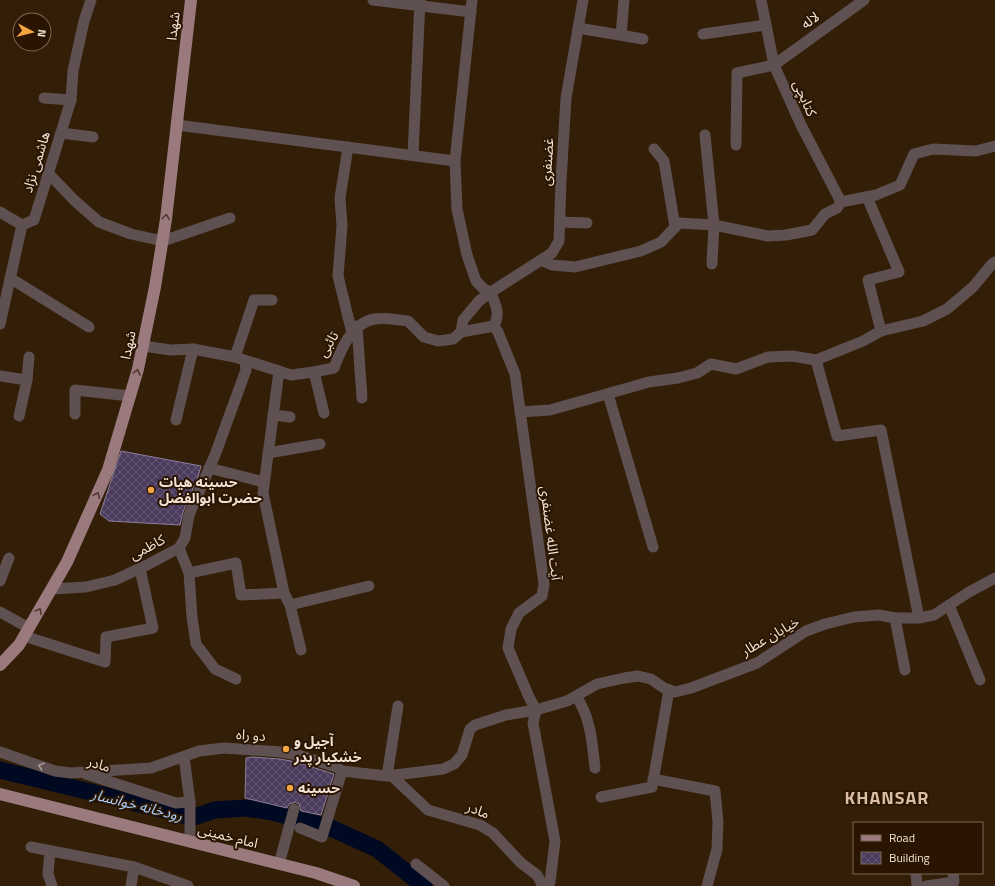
<svg xmlns="http://www.w3.org/2000/svg" width="995" height="886" font-family="'Titillium Web','Noto Sans Arabic',sans-serif">
<style>
.lines{fill:none;stroke-linecap:round;stroke-linejoin:round}
.river{stroke:#000922;stroke-width:17}
.building{fill:url(#building-cross-hatch);stroke:#8b7f9d}
.minor{stroke:#5f5051;stroke-width:11}
.major{stroke:#9b7a7e;stroke-width:12}
.oneway{stroke:#51382d}
.oneway2{stroke:#a89993}
.poi-dot{fill:#f2a541;stroke:#291501;stroke-width:1.5}
.labels{text-anchor:middle;stroke-width:4;stroke-linejoin:round;paint-order:stroke}
.street-label{font-size:14px;fill:#f1e2d5;stroke:#291501}
.poi-label{font-size:14px;font-weight:bold;fill:#f1e2d5;stroke:#291501;text-anchor:start}
.water-label{font-size:15px;font-style:italic;fill:#a6c9f4;stroke:#291501}
.district-label{font-size:18px;font-weight:bold;letter-spacing:1px;fill:#d9bda3;stroke:#291501}
</style>
<defs>
<pattern id="building-cross-hatch" width="8" height="8" patternUnits="userSpaceOnUse"><rect width="8" height="8" fill="#4b3c5e"/><path d="M0 0l8 8M0 8l8-8" fill="none" stroke="#655874"/></pattern>
</defs>
<rect width="100%" height="100%" fill="#331e08"/>
<g class="lines">
<path class="river" d="M0,770L181,814L191,818L215,810L245,808L273,812L331,828L377,849L424,886"/>
</g>
<g class="building">
<path d="M121,451L201,466L198,477L183,512L180,525L109,521L100,514Z"/>
<path d="M252,757L280,759L296,762L334,774L321,815L301,811L299,804L295,802L289,804L287,808L245,798L246,758Z"/>
</g>
<g class="lines">
<g class="minor">
<path d="M373,0L471,12"/>
<path d="M472,0L455,161L457,209L467,255L476,281L484,289L491,292C495,306 501,311 494,326"/>
<path d="M761,0L774,65L801,125L841,202"/>
<path d="M578,28L643,39"/>
<path d="M703,34L766,25"/>
<path d="M621,35L624,0"/>
<path d="M44,98L71,100"/>
<path d="M177,125L455,161"/>
<path d="M61,133L93,137"/>
<path d="M705,135L714,225L712,264"/>
<path d="M736,145L737,73L774,65L864,0"/>
<path d="M348,147L340,198L342,226L338,276L352,333"/>
<path d="M654,149L664,161L675,227"/>
<path d="M413,155L420,0"/>
<path d="M48,173L75,201L99,222L131,234L163,241L230,218"/>
<path d="M867,197L899,272L868,280L881,331"/>
<path d="M0,212L22,225"/>
<path d="M560,222L587,223"/>
<path d="M541,260L552,265L575,267L641,251L661,242L679,223L714,225L768,236L786,235L812,230L825,214L837,208L841,202L876,195L900,185L914,154L933,149L976,151L995,146"/>
<path d="M10,278L89,327"/>
<path d="M0,324L22,225L34,220L71,100L73,71L84,21L91,0"/>
<path d="M357,326L362,398"/>
<path d="M461,332L463,320L479,301L491,292L552,253L559,241L561,181L566,98L583,0"/>
<path d="M143,346L171,350L193,349L235,357L291,375L314,372L334,368C341,349 352,323 374,319C385,317 397,320 408,321L424,337L438,341L453,339L461,332L494,326L498,332L515,374L544,584L542,596L519,613L511,629L508,648L529,697L536,710L533,723L555,841L550,882L548,886"/>
<path d="M235,357L254,300H272"/>
<path d="M816,360L837,436L881,430L919,618"/>
<path d="M314,372L324,413"/>
<path d="M0,376L27,380L19,416"/>
<path d="M27,380L29,357"/>
<path d="M608,394L653,547"/>
<path d="M520,412L550,410L649,382L678,378L697,373L711,364L736,369L768,357L792,356L816,360L863,341L881,331L923,321L947,309L973,287L992,264L995,262"/>
<path d="M75,414V390L130,396"/>
<path d="M273,415L290,417"/>
<path d="M176,420L193,349"/>
<path d="M268,453L320,444"/>
<path d="M209,468L264,482"/>
<path d="M179,548L189,573L192,617L196,644L215,669L236,679"/>
<path d="M189,573L236,563L241,595L284,593L263,493L279,371"/>
<path d="M0,581L9,558"/>
<path d="M52,589L86,587L115,580L147,565L179,548L185,538L189,515L215,455L246,370L245,361"/>
<path d="M284,593L290,605L369,586"/>
<path d="M290,605L301,650"/>
<path d="M949,605L980,680"/>
<path d="M0,612L29,628"/>
<path d="M895,618L905,670"/>
<path d="M24,636L105,662L106,637L153,628L140,569"/>
<path d="M576,696C591,718 592,742 595,768"/>
<path d="M0,752L55,771L71,773L151,768L199,751L224,748L281,752L298,755L336,767L342,771L387,776L443,769L454,764L462,755L470,729L475,725L506,715L536,710L567,701L597,684L624,678L638,676L651,679L664,688L675,692L691,688L757,663L806,631L825,624L854,617L879,615L895,618H919L934,615L969,592L995,578"/>
<path d="M184,757L190,802V842"/>
<path d="M86,774L176,803L190,802"/>
<path d="M387,776L398,706"/>
<path d="M392,776L428,810L480,825L493,833L521,863L537,875L543,886"/>
<path d="M653,779L715,791L718,822L717,849L707,886"/>
<path d="M601,797L652,787L669,690"/>
<path d="M300,828L322,837L342,771"/>
<path d="M31,847L134,867L188,886"/>
<path d="M50,851L48,874L52,886"/>
<path d="M279,864L294,809"/>
<path d="M416,864L444,886"/>
<path d="M916,873L917,886"/>
<path d="M131,886L134,867"/>
<path d="M926,886L954,882L953,873"/>
</g>
<g class="major">
<path d="M0,665L19,645L67,562L108,470L138,369L155,287L166,219L191,0"/>
<path d="M0,794L316,873L354,886"/>
</g>
</g>
<defs><path id="oneway-chevron" d="M-2-3.5L2.5 0L-2 3.5" fill="none" stroke-width="1.6" stroke-linecap="round" stroke-linejoin="round"/></defs>
<g class="oneway">
<use href="#oneway-chevron" transform="translate(166 217) rotate(-83)"/>
<use href="#oneway-chevron" transform="translate(137 372) rotate(-75)"/>
<use href="#oneway-chevron" transform="translate(97 495) rotate(-66)"/>
<use href="#oneway-chevron" transform="translate(39 611) rotate(-60)"/>
</g>
<use class="oneway2" href="#oneway-chevron" transform="translate(41 766) rotate(-161)"/>
<g class="poi-dot">
<circle cx="151" cy="490" r="4"/>
<circle cx="286" cy="749" r="4"/>
<circle cx="290" cy="788" r="4"/>
</g>
<g class="labels">
<g class="street-label">
<text transform="translate(810 20) rotate(-36)" y="5">لاله</text>
<text transform="translate(173 26) rotate(-83)" y="5">شهدا</text>
<text transform="translate(805 98) rotate(66)" y="5">کتابچی</text>
<text transform="translate(36 162) rotate(-73)" y="5">هاشمی نژاد</text>
<text transform="translate(547 162) rotate(-87)" y="5">غضنفری</text>
<text transform="translate(328 344) rotate(-59)" y="5">تائبی</text>
<text transform="translate(128 345) rotate(-78)" y="5">شهدا</text>
<text transform="translate(551 533) rotate(83)" y="5">آیت الله غضنفری</text>
<text transform="translate(147 547) rotate(-28)" y="5">کاظمی</text>
<text transform="translate(770 636) rotate(-30)" y="5">خیابان عطار</text>
<text transform="translate(251 735) rotate(4)" y="5">دو راه</text>
<text transform="translate(99 764) rotate(17)" y="5">مادر</text>
<text transform="translate(478 810) rotate(21)" y="5">مادر</text>
<text transform="translate(228 836) rotate(14)" y="5">امام خمینی</text>
</g>
<g class="poi-label">
<text x="159" y="487">حسینه هیات<tspan x="159" dy="16">حضرت ابوالفضل</tspan></text>
<text x="294" y="746">آجیل و<tspan x="294" dy="16">خشکبار پدر</tspan></text>
<text x="298" y="793">حسینه</text>
</g>
<g class="water-label">
<text transform="translate(137 805) rotate(14)" y="5">رودخانه خوانسار</text>
</g>
<g class="district-label">
<text x="887" y="804">KHANSAR</text>
</g>
</g>
<rect x="853" y="822" width="130" height="52" fill="#291501" stroke="#796756"/>
<rect x="861" y="835" width="20" height="6" fill="#9b7a7e" stroke="#796756"/>
<text x="889" y="842" font-size="12" fill="#f1e2d5">Road</text>
<rect x="861" y="852" width="20" height="12" fill="url(#building-cross-hatch)" stroke="#796756"/>
<text x="889" y="862" font-size="12" fill="#f1e2d5">Building</text>
<g transform="translate(32 32) rotate(97)"><circle r="19" fill="#291501" stroke="#796756"/>
<path d="M0-3L7 15L0 10L-7 15Z" fill="#f2a541"/>
<text y="-6" font-size="11" font-weight="bold" text-anchor="middle" fill="#f1e2d5">N</text>
</g>
</svg>
